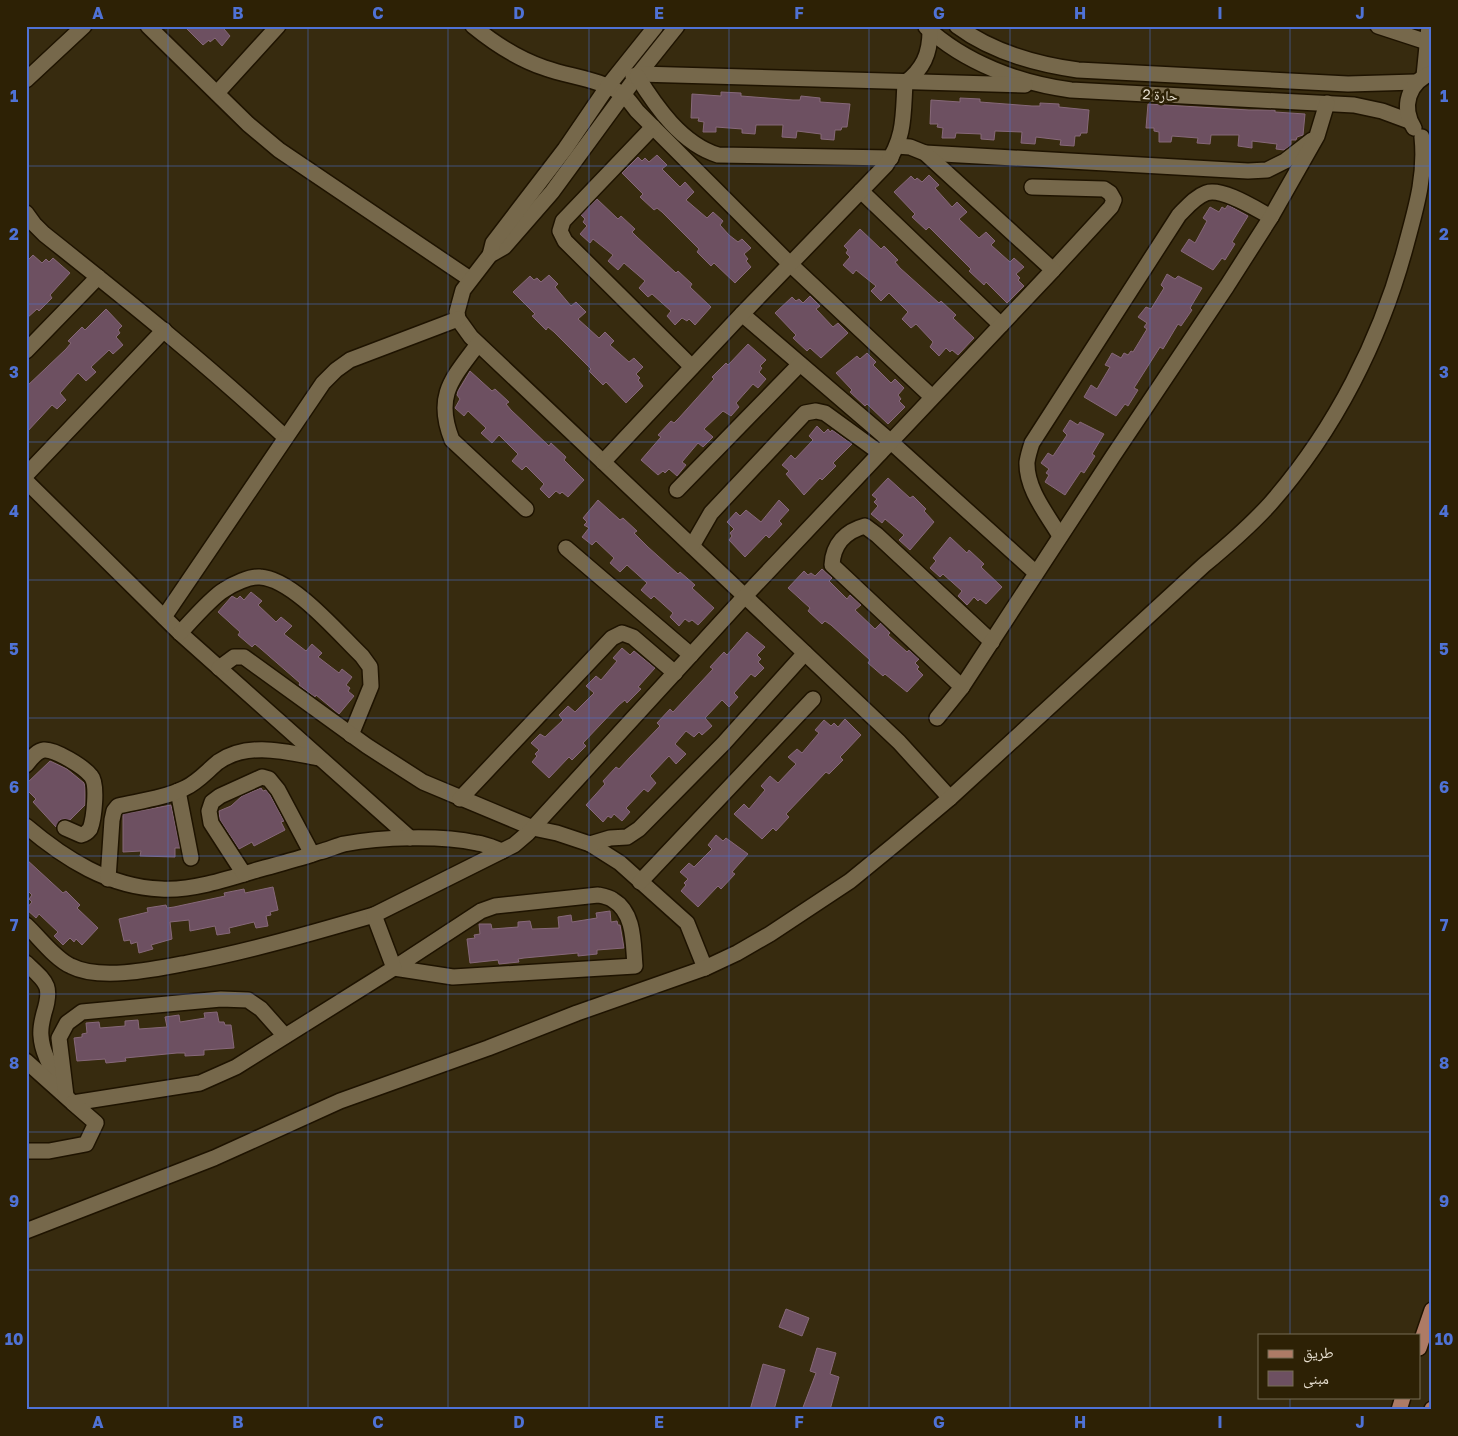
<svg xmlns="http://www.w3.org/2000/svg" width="1458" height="1436" font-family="'Golos Text','Noto Naskh Arabic',sans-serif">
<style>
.building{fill:#6d5061;stroke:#866879}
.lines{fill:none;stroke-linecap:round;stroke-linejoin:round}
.minor-casing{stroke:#1e1300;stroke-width:18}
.major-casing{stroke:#1e1300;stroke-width:18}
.minor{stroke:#76684b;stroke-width:15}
.major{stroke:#ad7b66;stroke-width:15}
.grid{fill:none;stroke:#4f72d6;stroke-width:1;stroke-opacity:0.55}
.labels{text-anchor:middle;stroke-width:5;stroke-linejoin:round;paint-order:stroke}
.street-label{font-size:14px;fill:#e5ddce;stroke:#2d2105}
.neatline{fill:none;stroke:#4f72d6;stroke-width:2}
.grid-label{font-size:16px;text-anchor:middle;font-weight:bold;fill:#4f72d6}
</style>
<rect width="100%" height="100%" fill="#372b0f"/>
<g class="building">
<path d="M184,26H228L224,29L230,36L222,46L215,38L210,42L209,40L203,45Z"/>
<path d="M721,92L741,93V96L793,100H800L801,96L820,98V102L850,104L847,127H842L841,130H835L834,140L821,139V134L797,131L796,138L782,137L783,125H756L755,134L742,133V129L716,127V132H703L704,122L698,121L699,118H691L692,94L721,96Z"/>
<path d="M960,98L980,99V102L1032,106H1040V103L1059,104V107L1089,110L1087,133H1081L1080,136H1075L1074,146L1060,145L1061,140L1036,137L1035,144L1021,143L1022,132L995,131L994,140L981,139V134L956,133L955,138H942L943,128L937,127L938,124H930L931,100L960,102Z"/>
<path d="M1148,104L1249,110H1275V112L1305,114L1303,135L1297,137L1296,140H1291V145L1284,150L1276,149L1277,144L1252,141V148L1238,146L1239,135H1211L1210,144L1197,143L1198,138L1172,136L1171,142H1159V132L1154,131V128H1146Z"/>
<path d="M657,155L667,165L662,169L680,187L685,182L694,192L686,200L707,218L713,212L723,221L720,225L729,235L738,242L742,239L751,248L744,254L748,259L746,261L751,267L735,283L714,263L711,266L697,252L699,249L662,212L657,208L654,210L640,197L643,194L622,173L638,157L642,161L645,158L649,162Z"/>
<path d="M929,175L939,185L935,188L952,207L957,202L967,212L959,219L979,238L986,232L995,241L991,245L1010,262L1014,258L1024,267L1016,274L1020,278L1018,280L1024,286L1007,303L986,282L984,285L969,271L971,269L929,227L926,230L912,217L915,214L894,192L911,176L915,180L917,178L922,182Z"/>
<path d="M597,199L618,219L621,216L635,229L632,232L637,237L676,273L678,271L692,284L690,287L711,307L695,325L689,319L687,321L682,318L675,325L667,316L671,311L652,294L648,297L639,288L645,281L624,263L618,270L608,261L613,255L593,239L590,243L580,234L587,226L583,222L585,219L581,215Z"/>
<path d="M1228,205L1248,216L1232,242L1235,244L1225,260L1222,258L1213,270L1181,251L1189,239L1195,243L1207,221L1203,218L1210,207L1219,212L1222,207L1225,209Z"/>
<path d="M860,229L881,249L884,246L898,260L895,262L900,268L939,303L941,301L956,315L953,318L974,338L958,355L952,350L950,352L946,348L939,356L930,347L933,342L916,324L911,328L902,319L908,312L889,293L881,301L871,291L876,286L856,270L853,274L843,265L850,257L846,253L848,250L844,246Z"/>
<path d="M33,255L42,263L46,259L49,262L53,258L70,273L50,295L52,298L39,311L37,309L26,319V262Z"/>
<path d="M1167,274L1175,279L1178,276L1202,288L1190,308L1192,310L1181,326L1178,324L1163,349L1160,347L1134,388L1138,390L1128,406L1125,404L1116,416L1084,397L1091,385L1097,389L1110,367L1105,365L1112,353L1121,358L1124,353L1128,355L1131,351L1133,352L1147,329L1144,327L1147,323L1138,317L1146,307L1151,309L1164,288L1161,285Z"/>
<path d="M549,275L558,284L555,287L571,306L576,302L586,312L578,319L599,338L605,332L614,341L610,345L629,362L634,358L643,367L636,374L640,378L638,380L643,386L626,403L606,382L603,385L589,371L591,369L554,332L548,327L546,330L532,316L535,314L513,292L530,276L534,280L537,278L541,282Z"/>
<path d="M810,296L820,306L816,309L833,327L838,323L848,333L821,358L810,348L807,351L793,338L796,335L775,313L792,297L796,301L799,299L803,303Z"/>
<path d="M106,309L122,326L118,330L120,333L116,337L123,345L113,354L109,350L91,367L96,372L86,381L78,373L60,393L66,400L57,409L52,405L26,433V387L66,349L71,343L68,341L82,327L85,330Z"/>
<path d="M748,344L766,360L760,366L762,368L759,372L766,379L758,388L753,384L736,403L739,407L731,416L723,411L704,429L713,437L703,447L698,443L682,462L686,465L677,476L669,469L665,473L663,471L658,475L641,460L661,437L658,435L671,421L674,423L679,418L714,379L712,377L726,363L728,365Z"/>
<path d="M867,353L876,362L873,365L891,383L895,379L904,388L898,395L901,399L899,401L905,407L888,424L867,404L865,406L850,392L852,390L836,373L857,356L860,359Z"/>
<path d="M470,371L492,391L495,389L509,402L506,404L511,410L549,446L551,443L566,457L564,460L584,480L568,497L562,492L560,494L556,491L549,498L540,489L544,484L526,466L522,470L512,461L518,454L499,435L492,443L481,433L486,428L468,411L464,416L455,408L460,399L457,395L458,391Z"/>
<path d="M1070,420L1078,425L1080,422L1104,434L1092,454L1095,456L1084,473L1081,471L1065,495L1045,482L1049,475L1046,473L1049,469L1041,463L1048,453L1053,456L1067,435L1063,431Z"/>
<path d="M817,426L824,433L828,429L830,432L832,430L852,444L833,463L836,466L822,480L820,478L804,495L786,474L789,471L782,465L791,455L795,459L813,440L809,436Z"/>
<path d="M888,478L910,498L913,496L926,509L924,511L934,522L910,550L899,540L904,535L885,519L882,523L871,514L878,506L874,502L877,499L872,495Z"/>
<path d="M598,500L620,520L623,518L637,531L634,533L648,547L678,574L680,572L695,585L692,588L714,608L698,625L692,620L689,622L685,619L679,626L670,617L673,613L654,596L651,599L641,590L647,583L627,565L620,572L610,563L614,558L596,541L592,545L582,537L589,528L584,525L587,522L583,518Z"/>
<path d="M779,500L789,510L779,521L782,524L769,538L766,535L745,557L729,540L732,536L730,533L734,529L727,522L736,512L740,516L746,510L761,522Z"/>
<path d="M950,537L967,553L969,550L984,564L981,567L1002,587L986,604L980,599L978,601L974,597L967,605L958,596L962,591L943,574L940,577L930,568L936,561L933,558Z"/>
<path d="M822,569L832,578L829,581L847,599L850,595L861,605L855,610L875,629L881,623L890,633L888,635L907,652L909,650L919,659L915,663L919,667L917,669L923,675L907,692L885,674L883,676L868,663L870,660L831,625L825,621L822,624L808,611L810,608L788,588L804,571L808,575L811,573L815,576Z"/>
<path d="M251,592L262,601L258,605L276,622L281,617L292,626L284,634L306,651L312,644L322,653L318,657L339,673L342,669L352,677L346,685L350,688L348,691L354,696L339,714L316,695L315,697L299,685L300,683L261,649L255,644L252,647L238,635L240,632L218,612L232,596L237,599L240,596L244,600Z"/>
<path d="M747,632L765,647L757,655L761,659L758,662L764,668L755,677L751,674L734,693L738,697L729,707L722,700L705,718L712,726L702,735L699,732L694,737L686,731L675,744L686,754L676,764L669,756L650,776L656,783L648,792L644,789L626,808L630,812L622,821L614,814L611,818L608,816L603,822L586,805L605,784L603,781L616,767L619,769L630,757L660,726L657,723L670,709L673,712L713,669L710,667L724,652L727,655Z"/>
<path d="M622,648L630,655L634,651L655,668L638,687L641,689L627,703L625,700L619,705L583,743L586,746L572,760L569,757L549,778L532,762L537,756L535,754L539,750L531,743L540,734L545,737L563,720L559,715L568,706L575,712L594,693L586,686L596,676L601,680L617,661L613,658Z"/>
<path d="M845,719L861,735L844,753L840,757L843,760L829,774L826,772L786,814L789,817L776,831L773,828L762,839L734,814L744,804L749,809L765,790L761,786L770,776L778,783L796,764L788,757L797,749L802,753L819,733L815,730L824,720L831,726L834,723L838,727Z"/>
<path d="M50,761L67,769L84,783L85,787V805L70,820L64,819L60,820L56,827L33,802L36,799L26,789V784Z"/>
<path d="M261,788L263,791L266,790L270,795L284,821L281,822L285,830L254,846L252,842L239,849L220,820L219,811L231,806L242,796Z"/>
<path d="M171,805L180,848H175V857L140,856L141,851L123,852V814Z"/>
<path d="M716,835L723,841L726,838L748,854L732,872L735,874L721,889L718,886L698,907L681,891L686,885L684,883L688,879L680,872L689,863L694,867L712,849L708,845Z"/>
<path d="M26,859L63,893L66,891L80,905L77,908L98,928L82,945L76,939L74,942L70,938L63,945L54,936L58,932L39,914L36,918L26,909L32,902L29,899L32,895L26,889Z"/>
<path d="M273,887L278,910L270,912L271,915L266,916L268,926L256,928L254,922L229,928L230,933L217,935L215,926L190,931L189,920L170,922L172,939L151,945L153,949L139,953L137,942L131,944L130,940L124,941L119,919L148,912L147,908L166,905L167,908L174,907L225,896L224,893L244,889L245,893Z"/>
<path d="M610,911L611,922L617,921L618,925H620L624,948L597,950V954L578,956V953L524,958L518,959L519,962L499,964L498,960L470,963L467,939L475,938L474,935L480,934L479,924H491L492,929L518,927V922L530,921L532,929L559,928L558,917L571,915L572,922L597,918L596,913Z"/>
<path d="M217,1012L219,1022H224L225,1025H231L234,1048L204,1050V1055L185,1056V1053H177L125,1058L126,1061L106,1063L105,1059L77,1061L74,1038L82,1037V1034L87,1033L86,1023L99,1022L100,1028L125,1026V1021L138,1020L139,1029L167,1027L165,1017L179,1015L180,1022L205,1018L204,1013Z"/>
<path d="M786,1309L809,1318L802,1336L779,1327Z"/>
<path d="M817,1348L836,1353L830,1374L839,1377L830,1410H802L816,1373L810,1371Z"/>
<path d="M763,1364L785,1370L774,1410H750Z"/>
</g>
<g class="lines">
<g class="minor-casing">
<g id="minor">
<path d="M148,26L248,124L279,150L470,279"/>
<path d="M473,26C495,44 518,59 545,68C570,77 600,79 622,94C628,98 632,105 637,111L790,264L932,397"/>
<path d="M677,26L637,76L552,192L504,247L490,255L463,290L457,312L458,319L471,337L899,742L950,798"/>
<path d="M957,26C992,52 1035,64 1078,70L1348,84L1416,82"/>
<path d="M1378,26L1427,42"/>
<path d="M926,27C965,63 1019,83 1071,90L1354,105L1382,111L1409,121"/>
<path d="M633,76L639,74L1025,85"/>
<path d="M637,76C656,107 682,144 718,155L891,158"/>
<path d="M1424,76L1429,26"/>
<path d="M26,80L84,26"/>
<path d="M217,93L278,26"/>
<path d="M653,127L563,221L560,231L565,241L692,367"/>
<path d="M1414,128C1401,107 1408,82 1432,73"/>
<path d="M925,153L1248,171L1267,170L1285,161L1312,140"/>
<path d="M1032,187L1104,189L1110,193L1114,200L1111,207L1053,270"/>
<path d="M861,191L1001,325"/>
<path d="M26,213L34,224L44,234C126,299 208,365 285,437"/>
<path d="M490,255L493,243L565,149L608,86L656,26"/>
<path d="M742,314L890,441L1036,573"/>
<path d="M478,344C453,378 434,395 452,440L526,509"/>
<path d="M26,351L98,277"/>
<path d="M603,462L742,314L886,165C905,137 903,116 905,83C923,69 930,54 930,31"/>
<path d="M26,475L164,330"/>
<path d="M26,481L180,633L410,838"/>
<path d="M677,490L800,364"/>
<path d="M1060,536C1047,514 1026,489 1027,462C1028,456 1030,449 1032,443L1179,215C1187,207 1195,197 1206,193C1222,187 1256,209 1271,217"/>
<path d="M692,546L711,513L805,413L816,411L825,413L880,453"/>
<path d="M566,548L691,655"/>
<path d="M164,617L323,383L336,370L350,360L458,319"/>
<path d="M180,633C191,621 212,597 224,590C233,584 250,576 260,577C293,579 338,633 362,656L370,667L371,686L351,735"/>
<path d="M219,668L234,657H244L367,746L423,782L533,828L557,833L590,844L620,863L687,923L705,968"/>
<path d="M962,687L832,565C833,544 846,531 865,526L877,535L992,642"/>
<path d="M937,718L962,687L1113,456L1227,286L1271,217L1317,136L1327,103"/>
<path d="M26,765C31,759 36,751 44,750C55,749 84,767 91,776C98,784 94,819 90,829C87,833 85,834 81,835L65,828"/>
<path d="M178,791L191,858"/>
<path d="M460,799L612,638L622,633L633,637L675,673"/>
<path d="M26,826C65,859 109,887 161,889C191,891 228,879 257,870C278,864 299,859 319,852C328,850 336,846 344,844C381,837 440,835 477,843C485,844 494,848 502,851"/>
<path d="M590,844L610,838L627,837L639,829L724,743L805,653"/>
<path d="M244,874L211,823L209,811L212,802L220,796L262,777L269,779L278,790L312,854"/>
<path d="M108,879L112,820L114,811L118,806C140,801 165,798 185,788C198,782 207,771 218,762C248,741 287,752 319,758"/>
<path d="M640,882L813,699"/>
<path d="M598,895C603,896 609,897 613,900C635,913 633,944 635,966L453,977L394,968L481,911L495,906Z"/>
<path d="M26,925C39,937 55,959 71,966C100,981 156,969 187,963C250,951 312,933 374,915"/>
<path d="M26,963C46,982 53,985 44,1013C42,1021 40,1028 41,1036C42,1053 52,1069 60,1084"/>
<path d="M26,1061L73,1103L200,1083L236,1067L394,968L374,915L514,845L528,833L745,596L1053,270L925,153L910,147L897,146"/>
<path d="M66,1096L59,1038L67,1023L82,1012L221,999L248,1000L261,1009L285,1036"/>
<path d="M26,1151H49L86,1144L96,1123L73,1103"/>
<path d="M26,1231L214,1158L340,1101L488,1048L577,1013L705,968L737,953L770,934L850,881L894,845L950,798L1204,565C1227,546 1250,526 1270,504C1335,430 1381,339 1406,245C1416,208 1426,176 1422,137"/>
</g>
</g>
<g class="major-casing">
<g id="major">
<path d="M1419,1348L1432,1310"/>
<path d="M1399,1410L1403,1397"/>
<path d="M1432,1410V1409"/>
</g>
</g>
<use href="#minor" class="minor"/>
<use href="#major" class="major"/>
</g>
<path class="grid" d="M168,26V1410M308,26V1410M448,26V1410M589,26V1410M729,26V1410M869,26V1410M1010,26V1410M1150,26V1410M1290,26V1335M26,166H1432M26,304H1432M26,442H1432M26,580H1432M26,718H1432M26,856H1432M26,994H1432M26,1132H1432M26,1270H1432M1290,1397V1410"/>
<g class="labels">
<g class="street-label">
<text transform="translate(1160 95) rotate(3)" y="5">حارة 2</text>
</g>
</g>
<rect width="1458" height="1436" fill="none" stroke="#2d2105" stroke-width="55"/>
<rect x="1258" y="1334" width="162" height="65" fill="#2d2105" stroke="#776c55"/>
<rect x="1268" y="1350" width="25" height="8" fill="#ad7b66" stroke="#776c55"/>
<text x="1303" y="1358" font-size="15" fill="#e5ddce">طريق</text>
<rect x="1268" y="1371" width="25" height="15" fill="#6d5061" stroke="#776c55"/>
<text x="1303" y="1384" font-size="15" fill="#e5ddce">مبنى</text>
<rect x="28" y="28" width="1402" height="1380" class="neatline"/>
<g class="grid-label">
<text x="98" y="19">A</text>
<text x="238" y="19">B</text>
<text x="378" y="19">C</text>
<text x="519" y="19">D</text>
<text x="659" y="19">E</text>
<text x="799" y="19">F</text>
<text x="939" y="19">G</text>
<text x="1080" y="19">H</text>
<text x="1220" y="19">I</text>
<text x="1360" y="19">J</text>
<text x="14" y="102">1</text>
<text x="1444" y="102">1</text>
<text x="14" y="240">2</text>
<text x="1444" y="240">2</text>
<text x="14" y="378">3</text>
<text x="1444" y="378">3</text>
<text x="14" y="517">4</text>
<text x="1444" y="517">4</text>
<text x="14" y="655">5</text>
<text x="1444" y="655">5</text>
<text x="14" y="793">6</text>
<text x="1444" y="793">6</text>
<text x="14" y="931">7</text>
<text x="1444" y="931">7</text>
<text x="14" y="1069">8</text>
<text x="1444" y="1069">8</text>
<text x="14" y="1207">9</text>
<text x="1444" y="1207">9</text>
<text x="14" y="1345">10</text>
<text x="1444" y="1345">10</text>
<text x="98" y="1428">A</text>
<text x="238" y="1428">B</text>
<text x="378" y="1428">C</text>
<text x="519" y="1428">D</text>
<text x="659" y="1428">E</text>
<text x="799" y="1428">F</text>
<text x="939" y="1428">G</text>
<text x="1080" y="1428">H</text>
<text x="1220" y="1428">I</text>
<text x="1360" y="1428">J</text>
</g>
</svg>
